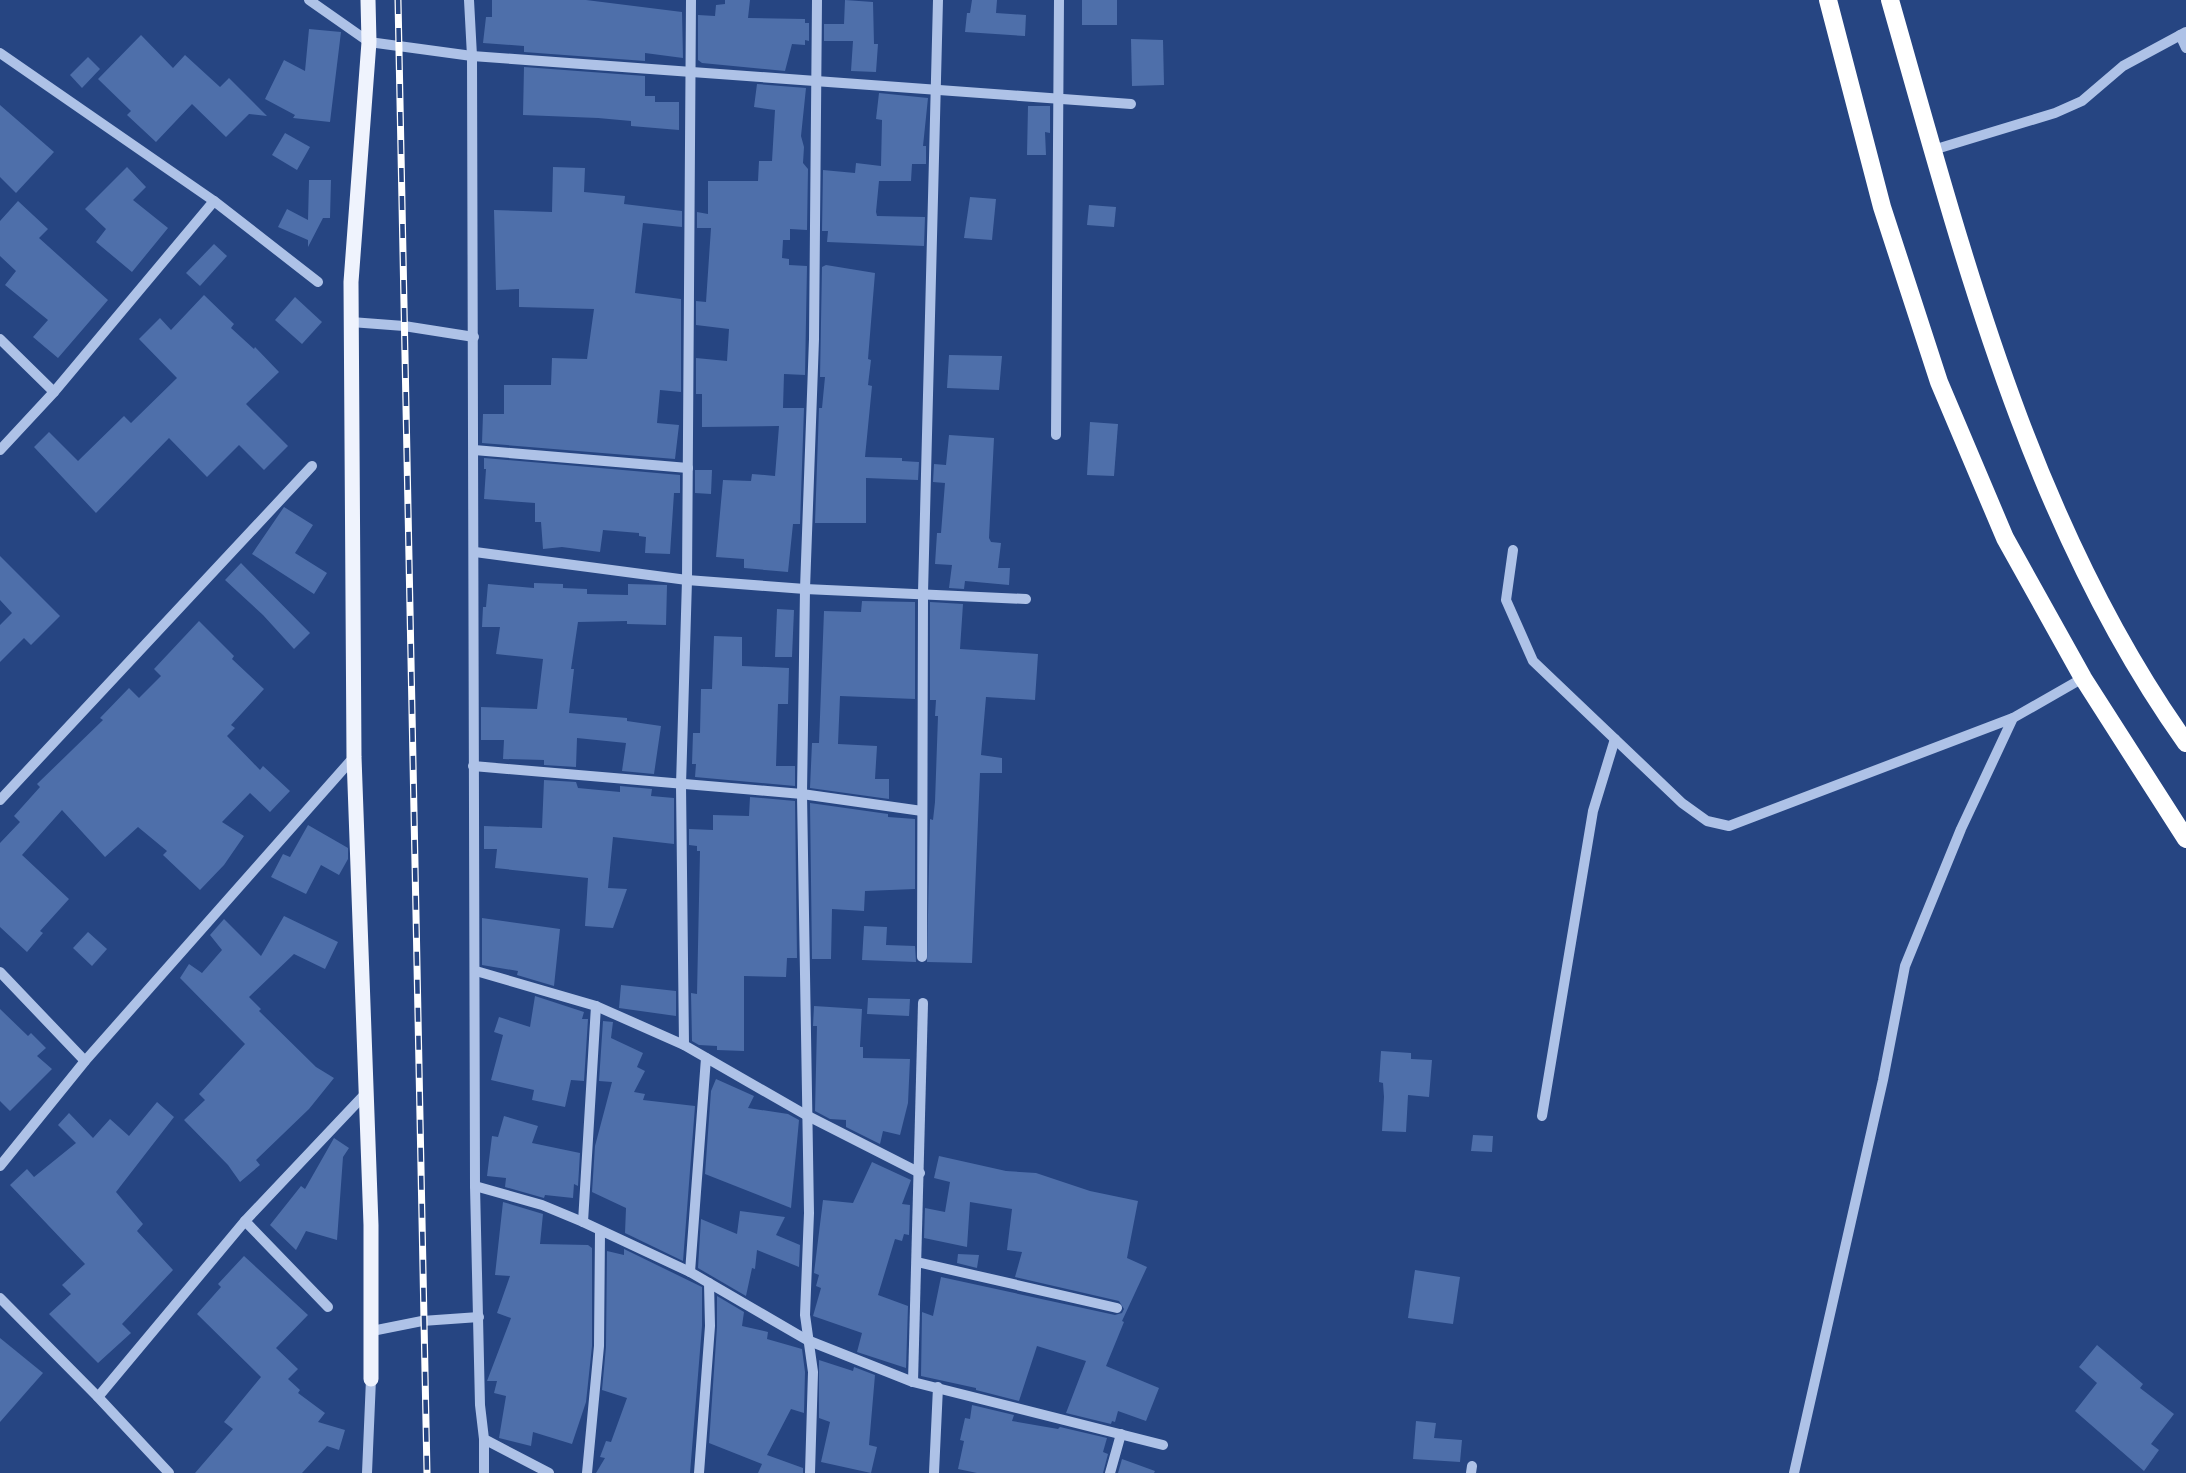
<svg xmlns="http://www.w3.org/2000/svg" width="2186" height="1473" font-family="'Public Sans',sans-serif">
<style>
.building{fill:#4e6faa}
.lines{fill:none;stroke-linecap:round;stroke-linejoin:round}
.minor{stroke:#aec2e7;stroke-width:10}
.major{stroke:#eff3fd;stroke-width:15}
.highway{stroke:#fff;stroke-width:18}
.rail-casing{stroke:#fff;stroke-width:7}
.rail{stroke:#264582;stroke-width:4.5;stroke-dasharray:14;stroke-linecap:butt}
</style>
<rect width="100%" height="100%" fill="#264582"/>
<g class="building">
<path d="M492,0H586L682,12L683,58L645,53V61L524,52V46L483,43L486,17H492Z"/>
<path d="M725,0H750L748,18L805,19V23H809V41L805,40V45L792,44L785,71L702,63L698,60V15L715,16L716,5L725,4Z"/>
<path d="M845,0L873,2L874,44H878L876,72L851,71L853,41H824V24H844Z"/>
<path d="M972,0H997L996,13L1026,15L1025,36L965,32L967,13H970Z"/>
<rect x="1082" y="0" width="35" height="25"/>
<path d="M309,29L341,32L330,122L293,118L295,115L265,99L284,60L305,71Z"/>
<path d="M141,35L173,68L185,55L220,87L229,78L267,116L249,114L226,137L192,104L156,142L127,115L131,111L98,79Z"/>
<path d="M1131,39L1163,40L1164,85L1132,86Z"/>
<path d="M88,57L100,69L82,88L70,75Z"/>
<path d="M524,67L645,76V96H655V102H679V130L631,126V121L598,118L523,115Z"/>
<path d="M757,84L806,88L801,136L804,147L803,163L808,169L807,230L790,229V240H783L782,258L789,259V265L807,266L805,375L784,374L783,408H804L800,524H793L788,572L744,568V559L716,557L723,480L751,481L752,474L775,476L779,426L702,427V394H696V358L727,361L729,329L696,325V301L706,302L711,228H697V212L708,214V181H758L759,161H772L775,110L754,107Z"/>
<path d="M879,93L928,98L923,146H926V164H912L911,181H879L876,212L877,216L925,217L924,246L827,242L828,231H822L823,170L855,173L856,163L881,166L882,120L876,119Z"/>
<path d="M0,105L54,152L16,193L0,177Z"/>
<path d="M1028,106H1050V133L1045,132L1046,155H1027Z"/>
<path d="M285,133L310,147L297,170L272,155Z"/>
<path d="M127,167L146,187L133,200L168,228L132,272L96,242L106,229L85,209Z"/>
<path d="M553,167L585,168L584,192L625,196L624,204L682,211V227L643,223L635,293L681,299V392L660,390L657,423L679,425L675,459L482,443L483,414H504V385H551L552,358L587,359L594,309L519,307V289L496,290L494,210L552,212Z"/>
<path d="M309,180H331L330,218H323L308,247V240L278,227L287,209L308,220Z"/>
<path d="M970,197L996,199L992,240L964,238Z"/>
<path d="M18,201L48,229L39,238L108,300L58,358L33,337L48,320L5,285L16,271L0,256V221Z"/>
<path d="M1089,205L1116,207L1114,227L1087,225Z"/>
<path d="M214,244L227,256L200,286L186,273Z"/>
<path d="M826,265L875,273L868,359L871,360L868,385L872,386L865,457L902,458V461L919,462L918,480L866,478V523H815L819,408H822L825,377H820L822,267Z"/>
<path d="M204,295L234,324L231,328L254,349L255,347L279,372L246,404L288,446L264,470L239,445L207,477L169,438L96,513L34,447L49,432L78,461L124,416L131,423L177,378L139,339L160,318L171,330Z"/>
<path d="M295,297L322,322L302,344L275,320Z"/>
<path d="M949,355L1002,356L999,390L947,388Z"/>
<path d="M1090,422L1118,424L1114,476L1087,475Z"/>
<path d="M949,435L994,438L989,538L991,542L1001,543L998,568H1010L1009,585L965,581L964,589L949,588L952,565L935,564L937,533H941L945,483L933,482L934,464L946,465Z"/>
<path d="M484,458L680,475V493H674L670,554L645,553L646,537L639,536V533L603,530L600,552L562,547L543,549L541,522H535V503L484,499L486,469H484Z"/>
<path d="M695,470H712L711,494L695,493Z"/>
<path d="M284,507L313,525L295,553L327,573L314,594L252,554Z"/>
<path d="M0,556L60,616L31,645L24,638L0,662V625L12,613L0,600Z"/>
<path d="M241,563L310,633L294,649L263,615L225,580Z"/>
<path d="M534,583L563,584V588L587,589V594L628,595V584L667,585L666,625L627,624V621L578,622L571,669H574L569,713L627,718V721L661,726L654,774L622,771L626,743L577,738L576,767L544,765V760L503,759L504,740H481V707L537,709L543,659L496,654L500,627H482L483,607H486L488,584L534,588Z"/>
<path d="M862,601L915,602V699L840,696L838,744L877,746L875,779H889V799L810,788L812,743H819L824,611L861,612Z"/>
<path d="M930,602L963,604L960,649L1038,654L1035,700L986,697L981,755L1002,758V773H980L972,963L927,962L930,819L933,820L935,802L938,716H935L936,700H930Z"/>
<path d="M777,609L794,610L792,657H775Z"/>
<path d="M199,621L234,656L232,659L264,689L231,725L235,728L227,736L260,770L263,766L290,791L270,812L250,793L222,822L244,836L224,865L200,890L163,855L167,851L138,827L105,857L62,810L22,855L69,899L40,931L43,933L27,952L0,927V843L20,822L14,816L40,787L37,784L103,720L100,718L129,688L139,698L161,676L154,669Z"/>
<path d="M714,636L742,637V666L789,668L788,704H778L776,766H795V786L695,777L696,764H692L693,733H700L701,689H712Z"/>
<path d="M544,780L576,782L578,788L620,792V786L652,789L651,796L674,798V844L613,837L608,888L627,889L613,928L585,926L588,878L495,868L497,849H484V826L542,828Z"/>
<path d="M750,797L795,801L797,958H787L786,977L744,976V1051L717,1050V1046L699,1045L692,1041L691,993L697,994L700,851H697V846L689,845V829L713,830V815L749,816Z"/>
<path d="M810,803L888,814V817L915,819V889L865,891L864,911L832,909L831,959H812Z"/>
<path d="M308,825L348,848V859L339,875L321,865L306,894L271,877L283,854L290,857Z"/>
<path d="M284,916L338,942L325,969L294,954L249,997L261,1009L259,1011L316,1067L334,1078L309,1109L256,1160L260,1165L240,1182L228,1165L184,1120L205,1100L199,1094L245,1044L180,978L189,964L202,973L222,950L210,935L224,919L261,956Z"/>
<path d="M482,918L560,929L554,986L517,975L518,971L482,965Z"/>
<path d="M864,926L887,927L886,945L915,946L916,962L862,960Z"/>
<path d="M88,932L107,949L92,966L73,948Z"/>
<path d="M621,985L676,991V1016L619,1008Z"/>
<path d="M535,996L584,1012L582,1019H588L584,1081L571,1080L565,1107L532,1100L534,1090L491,1080L503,1035L494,1032L499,1017L530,1027Z"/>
<path d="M868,998L910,999L909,1016L867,1014Z"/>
<path d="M814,1006L862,1009L860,1047H863V1058L910,1059L908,1103L900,1135L883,1131L880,1144L846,1127V1120L830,1119L815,1111L817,1026H813Z"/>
<path d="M0,1009L28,1036L31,1033L46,1048L37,1056L52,1069L10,1111L0,1101Z"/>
<path d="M603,1021L613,1022L611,1038L643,1053L637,1067L645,1071L634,1092L645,1094L643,1100L695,1106L683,1261L625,1233L626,1208L592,1192L595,1146L612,1082L599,1081Z"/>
<path d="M1381,1051L1411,1053V1059L1432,1060L1429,1097L1408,1095L1406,1132L1382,1131L1384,1097L1383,1083L1379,1082Z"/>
<path d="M716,1079L754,1096L748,1108L788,1114L799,1120L791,1208L705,1174L711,1091Z"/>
<path d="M157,1102L174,1117L116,1192L143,1224L137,1231L173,1270L122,1324L131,1333L98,1363L49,1314L71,1294L62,1285L85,1264L10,1185L27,1169L34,1177L76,1143L58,1125L69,1113L93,1138L110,1119L129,1136Z"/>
<path d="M504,1116L538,1126L532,1143L580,1153L578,1186L574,1184L573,1198L545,1195L544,1198L505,1187L506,1178L487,1176L492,1136L498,1137Z"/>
<path d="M1473,1135L1493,1136L1492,1152L1471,1151Z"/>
<path d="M334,1138L349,1148L343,1157L337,1240L306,1231L296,1250L270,1225L301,1186L305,1189Z"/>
<path d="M939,1156L1006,1171L1036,1173L1090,1191L1138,1201L1127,1258L1147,1267L1122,1321L1124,1322L1106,1366L1159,1388L1146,1421L1118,1411L1115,1422L1112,1421L1111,1424L1066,1413L1086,1361L1037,1346L1019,1401L976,1390V1388L921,1376L922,1312L933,1316L941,1277L1115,1315L1122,1313L1124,1309L1119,1301L1015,1277L1022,1252L1007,1250L1012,1209L970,1202L967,1247L924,1238L925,1208L945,1212L950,1182L934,1178Z"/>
<path d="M872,1162L911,1180L902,1204L910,1205L909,1235L904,1234L902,1241L895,1239L878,1295L908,1306L906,1368L857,1352L862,1333L813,1316L821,1288L816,1286L819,1275L814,1273L823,1200L853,1203Z"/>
<path d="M503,1202L543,1214L540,1244L588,1245L592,1248V1346L586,1402L572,1444L533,1432L531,1446L499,1438L506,1396L494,1393L497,1381H487L511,1318L497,1313L510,1276L495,1275Z"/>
<path d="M740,1211L785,1217L776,1235L800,1245L799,1267L757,1250L755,1269L752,1268L746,1296L698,1268L701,1219L737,1234Z"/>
<path d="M624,1249L702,1287V1326L690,1473H596L605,1458L600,1457L606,1441L611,1442L627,1398L602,1390L606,1347L607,1251L624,1255Z"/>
<path d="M958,1254L979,1255L977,1268L957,1263Z"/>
<path d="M244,1256L308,1315L276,1348L298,1369L288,1379L300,1390L298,1393L325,1413L318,1422L345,1430L339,1450L327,1446L302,1473H195L233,1429L224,1422L261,1377L197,1314L221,1287L218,1284Z"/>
<path d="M1415,1270L1460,1277L1453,1324L1408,1318Z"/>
<path d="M717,1296L744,1312L742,1326L768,1332L767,1339L802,1349L805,1372L804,1413L791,1409L767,1455L803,1468V1473H758L762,1464L709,1443L717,1327Z"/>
<path d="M0,1338L43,1373L0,1422Z"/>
<path d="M2097,1345L2143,1384L2140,1388L2174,1414L2151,1444L2159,1450L2144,1471L2075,1411L2097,1383L2079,1367Z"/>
<path d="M819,1360L853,1371L854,1367L875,1375L869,1445L877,1447L871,1473L821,1462L830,1422L819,1418Z"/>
<path d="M972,1405L1014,1415L1012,1421L1058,1429L1060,1427L1107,1438L1103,1452L1108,1454L1103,1473H977L958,1469L964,1441L960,1440L965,1418L970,1419Z"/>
<path d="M1416,1421L1436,1423L1434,1438L1462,1440L1460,1462L1413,1459Z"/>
<path d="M1122,1459L1155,1471L1154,1473H1118Z"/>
</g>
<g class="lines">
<g class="minor">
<path d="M309,0L369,42L472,56L1131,104"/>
<path d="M469,0L472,56L475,1186L480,1405L484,1439L549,1473"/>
<path d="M2180,35L2186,48"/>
<path d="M0,53L214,201"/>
<path d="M1933,150L2055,113L2082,101L2123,66L2186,32"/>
<path d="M351,322L404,326L474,337"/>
<path d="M0,339L54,392"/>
<path d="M1056,435L1059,0"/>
<path d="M0,450L54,392L214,201L318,282"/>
<path d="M474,450L688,468"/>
<path d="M1513,550L1506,600L1533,661L1682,803L1707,821L1729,826L2013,718"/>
<path d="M475,552L687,580L805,589L1026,599"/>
<path d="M473,766L802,794L922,811"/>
<path d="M0,800L312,466"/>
<path d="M922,957L923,593L938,0"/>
<path d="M476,971L596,1006L684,1045L806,1115L920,1173"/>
<path d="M0,972L85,1061"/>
<path d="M684,1045L681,785L687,580L691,0"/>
<path d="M1542,1116L1593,811L1615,739"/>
<path d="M0,1166L85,1061L354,757"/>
<path d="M475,1186L542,1205L583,1222L690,1272L807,1340L913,1382L1163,1445"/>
<path d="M583,1222L596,1006"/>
<path d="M917,1262L1117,1308"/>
<path d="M690,1272L706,1058"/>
<path d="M0,1298L98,1397L169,1473"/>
<path d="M328,1307L245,1221L367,1092"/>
<path d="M372,1331L422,1321L479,1317"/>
<path d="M913,1382L923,1003"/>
<path d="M98,1397L245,1221"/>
<path d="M484,1439V1473"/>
<path d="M367,1473L371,1379"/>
<path d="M587,1473L599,1346L600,1232"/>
<path d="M699,1473L710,1326L709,1283"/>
<path d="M810,1473L813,1372L805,1315L809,1213L802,794L805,589L814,339L817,0"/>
<path d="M934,1473L938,1387"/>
<path d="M1110,1473L1121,1434"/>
<path d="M1471,1473L1472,1466"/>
<path d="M1794,1473L1883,1080L1905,966L1961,829L2013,718L2083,678"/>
</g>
<path class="major" d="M368,0L369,42L351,282L354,757L371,1225V1379"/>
<g class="highway">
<path d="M1828,0L1882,207L1939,382L2005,538L2083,678L2186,839"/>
<path d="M1890,0C1963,255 2030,524 2186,743"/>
</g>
<g class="rail-casing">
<path id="rail" d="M398,0L427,1473"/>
</g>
<use href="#rail" class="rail"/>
</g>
</svg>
